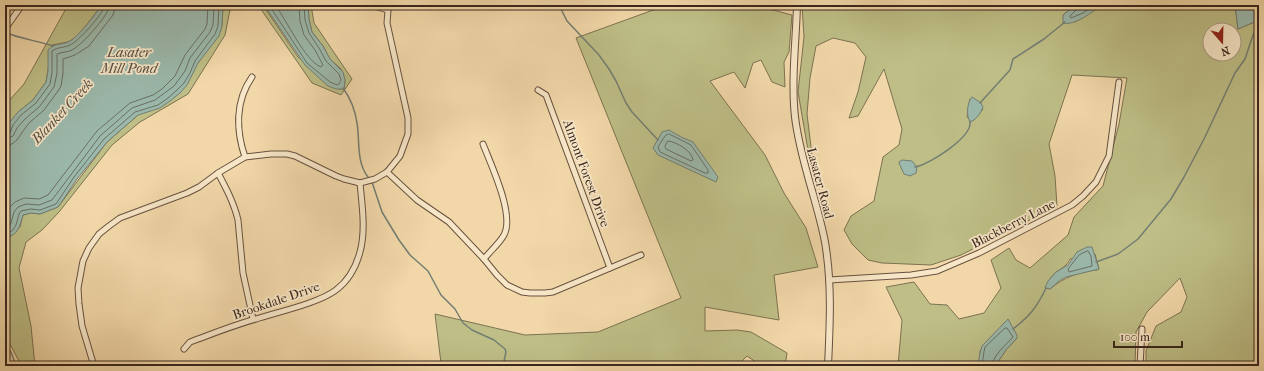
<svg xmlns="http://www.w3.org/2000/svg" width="1264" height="371" font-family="'IM FELL French Canon',serif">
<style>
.green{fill:#bebe86;stroke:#7c7252;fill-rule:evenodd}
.water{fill:#9bb9ac;stroke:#747e73}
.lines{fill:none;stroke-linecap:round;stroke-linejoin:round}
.shore{stroke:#6a7064;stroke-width:1}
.stream{stroke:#747e73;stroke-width:1.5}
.minor-casing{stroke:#675240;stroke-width:7}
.tertiary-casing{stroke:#675240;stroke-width:8}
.minor{stroke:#f7e6c7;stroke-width:5}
.tertiary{stroke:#f7e6c7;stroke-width:6}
.labels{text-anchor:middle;stroke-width:3.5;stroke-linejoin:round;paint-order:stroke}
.street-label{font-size:13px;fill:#39261d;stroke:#f7e6c7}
.water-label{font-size:14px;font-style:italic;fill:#524b41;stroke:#f7e6c7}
</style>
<rect width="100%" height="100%" fill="#f2d8a9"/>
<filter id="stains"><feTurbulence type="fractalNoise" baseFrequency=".005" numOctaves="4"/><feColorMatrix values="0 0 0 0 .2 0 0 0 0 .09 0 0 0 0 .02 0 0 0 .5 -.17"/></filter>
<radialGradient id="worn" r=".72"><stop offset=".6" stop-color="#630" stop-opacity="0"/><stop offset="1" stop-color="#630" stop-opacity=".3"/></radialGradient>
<g class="green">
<path d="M68,5H102L78,36L68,42L52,45L46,82L33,100L18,112L6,131L5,137V105L24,84Z"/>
<path d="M223,5H231L225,35L188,94L140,122L112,145L59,212L42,230L26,242L19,268L31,326L35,366H20V363L11,346L5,339V237H10L20,227L23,215L31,213L40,214L58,207L107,142L198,63L222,26Z"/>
<path d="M258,5H263L298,57L339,89H344L345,80L341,69L330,59L323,46L312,32L309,19L308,5H311L314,23L352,79L341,95L312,83Z"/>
<path d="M667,5H754L792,15L789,52L784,62L785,87L772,82L761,60L753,63L745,88L734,72L710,81L765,155L784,193L806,228L818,267L774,275L779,320L705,307V331L737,330L751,332L787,353L785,366H762L747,356L737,366H446L441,363L435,314L525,335L598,332L681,298L576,38Z"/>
<path d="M802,5H1076L1063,15L1075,22L1102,5H1235L1238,29L1259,20V366H1146V351L1156,326L1181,312L1187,297L1180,278L1147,312L1136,332L1135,366H995L1006,350L1017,338L995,333L980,351V360L977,366H898L902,320L886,287L914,282L930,304L947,305L959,319L984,313L1001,288L991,260L1009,248L1016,260L1030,268L1068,235L1074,217L1103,186L1119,124L1127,78L1072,75L1049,144L1055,176L1057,206L961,255L931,265L882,263L868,260L852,244L844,230L851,216L874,201L883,157L899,145L902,129L884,69L858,116L849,118L858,92L866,57L855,43L833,38L816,46L810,78L807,114L812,155L809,156L798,92L804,37ZM1210,30H1234V54H1210ZM970,99L983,109L973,121L967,117ZM1095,254L1099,269L1097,270C1079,272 1064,277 1050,289L1046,288C1048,282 1051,276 1056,272C1062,268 1067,266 1070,259Z"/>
</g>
<g class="water">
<path d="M102,5H223L222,26L219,36L198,63L187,85L180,93L170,101L160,108L138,115L107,142L77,179L58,207L40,214L31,213L23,215C20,225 18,237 5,237V140L6,131L9,123L18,112L33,100L46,82L48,71V50C54,43 61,45 68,42C78,38 95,14 102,5Z"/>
<path d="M264,5H308L309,19L312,32L323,46L330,59L343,72L345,80L344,89H336L328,86L305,65Z"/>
<path d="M1076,5H1102C1092,12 1075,26 1063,23V15Z"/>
<path d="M1235,5H1259V20L1238,29Z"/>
<path d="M972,97L981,103L983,107C981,113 976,120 970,122C966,115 967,103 972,97Z"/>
<path d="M669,130L681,137L693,142L718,177L716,182L658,155L653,148L662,132Z"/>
<path d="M902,160L912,161L917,167L916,173L910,176L904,174L899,163V162Z"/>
<path d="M1087,247H1092L1099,269L1066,277L1059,281L1050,289L1045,288L1048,281L1056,272L1068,265L1077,252Z"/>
<path d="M1008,319L1017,335V338L1006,350L995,366H977C980,359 979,353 982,346Z"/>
</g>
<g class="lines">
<g class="shore">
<path d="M269,5L307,63L330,82L337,85L339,84L341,80L339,74L326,61L319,48L309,33L305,20L304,5"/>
<path d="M275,5C287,20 304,60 321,67L323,65L315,50L304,35L300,21L299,5"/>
<path d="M1078,5L1077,9L1070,16L1071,18L1083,13L1095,5"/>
<path d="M5,134L10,133L13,125L21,115L36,103L50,84L52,72V51C57,47 64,48 70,45C78,42 104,13 105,5"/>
<path d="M669,134L691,145L708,170V173H705L660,152L658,147L665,136Z"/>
<path d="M5,139L13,136L17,128L25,119L40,106L54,87L57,73V54C62,52 68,52 72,50C82,45 109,15 110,5"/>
<path d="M668,141C677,142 692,151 693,160L691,161L666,149L665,147Z"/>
<path d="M5,145L12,144L17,140L23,131L29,123L44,110L58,91L61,86L63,73V59L75,55L89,46L113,15L116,5"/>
<path d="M5,222L9,208L15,202L24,198L39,199L48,195L97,131L130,103L153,95L162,89L175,76L185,55L205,29L207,24L208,5"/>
<path d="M5,228L9,227L11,223L14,212L18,207L26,204L39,205L52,200L100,136L132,108L155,100L174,86L185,71L190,58L210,32L213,25L214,5"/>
<path d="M5,233H9L13,230L16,225L19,214L21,211L31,209L40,210L56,204L74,177L104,139L135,112L158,105L168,98L177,90L184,83L190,73L195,61L215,34L218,26L219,5"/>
<path d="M1088,251L1091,256L1092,266L1069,272L1068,269L1079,255Z"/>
<path d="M981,366C984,360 983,354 985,347L1005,328H1007L1013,337C1006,345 993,355 992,366"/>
</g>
<g class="stream">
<path d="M559,5L567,21L599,55L609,69L616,81L626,103L632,112L658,140"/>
<path d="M7,33C22,39 38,41 53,46"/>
<path d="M343,88C351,99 355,109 357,123C360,140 356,162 368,177"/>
<path d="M980,103L1010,70L1013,59L1044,39L1065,22"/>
<path d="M915,167C930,164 973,137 970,121"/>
<path d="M372,182L382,212L399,240L410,255L428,271L441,295L455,309L463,323L472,330L494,340L505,349L506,352L503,366"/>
<path d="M1096,262L1118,254L1138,239L1171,199L1184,177L1204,139L1235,73L1245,59L1253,35L1259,26"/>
<path d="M1013,329C1030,316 1037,307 1046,288"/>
<path d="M5,346L11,352L16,366"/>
</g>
<g class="minor-casing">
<g id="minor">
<path d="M371,5L388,10"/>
<path d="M5,29L22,5"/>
<path d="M538,90L546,95L610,268"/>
<path d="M483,144C491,165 515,215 504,235C499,244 490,251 484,259"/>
<path d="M245,157C236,131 235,101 252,77"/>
<path d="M387,172L417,200L449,222L484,259L497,275L507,285L522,292L530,293H545L553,292L641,255"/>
<path d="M218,173C226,188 234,203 238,220L243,273L253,319"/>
<path d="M829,280L911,275L937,271L979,253L1072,205L1083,196L1096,182L1109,156L1119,82"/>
<path d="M184,349L190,342C212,334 234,325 256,319C278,312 319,303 336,290C348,281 356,267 360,252C366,230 362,205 360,183"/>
<path d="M94,366L82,326L79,304L78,288L83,261L89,248L99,234L109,226L120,218L187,193L199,187L218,173L245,157L271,154H287L295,156L336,176L344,179L360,183L375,179L387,172L400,156L408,134V118L387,23L388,10L390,5"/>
<path d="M1140,366L1142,329"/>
</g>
</g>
<g class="tertiary-casing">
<path id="tertiary" d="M797,5C796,42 791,80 795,117C800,160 817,200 825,242C832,283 830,324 828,366"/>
</g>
<use href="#minor" class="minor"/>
<use href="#tertiary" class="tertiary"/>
</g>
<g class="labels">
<g class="street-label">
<text transform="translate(587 173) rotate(70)" y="5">Almont Forest Drive</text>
<text transform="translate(821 183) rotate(75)" y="5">Lasater Road</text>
<text transform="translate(1013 223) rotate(-27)" y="5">Blackberry Lane</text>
<text transform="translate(276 300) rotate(-19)" y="5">Brookdale Drive</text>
</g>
<g class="water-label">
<text x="129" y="57">Lasater<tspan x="129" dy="16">Mill Pond</tspan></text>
<text transform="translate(62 111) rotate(-47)" y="5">Blanket Creek</text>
</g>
</g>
<rect width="1264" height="371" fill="none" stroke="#f2d8a9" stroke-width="20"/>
<rect x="6" y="6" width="1252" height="359" fill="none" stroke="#39261d" stroke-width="2"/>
<rect x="10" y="10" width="1244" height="351" fill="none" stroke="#39261d"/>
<g transform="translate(1222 42) rotate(160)"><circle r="19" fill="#f7e6c7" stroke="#ab9983"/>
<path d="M0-3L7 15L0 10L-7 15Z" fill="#8f2418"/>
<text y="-6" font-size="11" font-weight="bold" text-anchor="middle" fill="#39261d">N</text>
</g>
<path d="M1114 341v6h68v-6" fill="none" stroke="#39261d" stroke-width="2"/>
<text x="1120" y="341" font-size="12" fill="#39261d" stroke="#f7e6c7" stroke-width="3" paint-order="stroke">100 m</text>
<rect width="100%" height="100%" filter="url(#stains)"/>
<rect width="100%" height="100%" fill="url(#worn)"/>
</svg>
